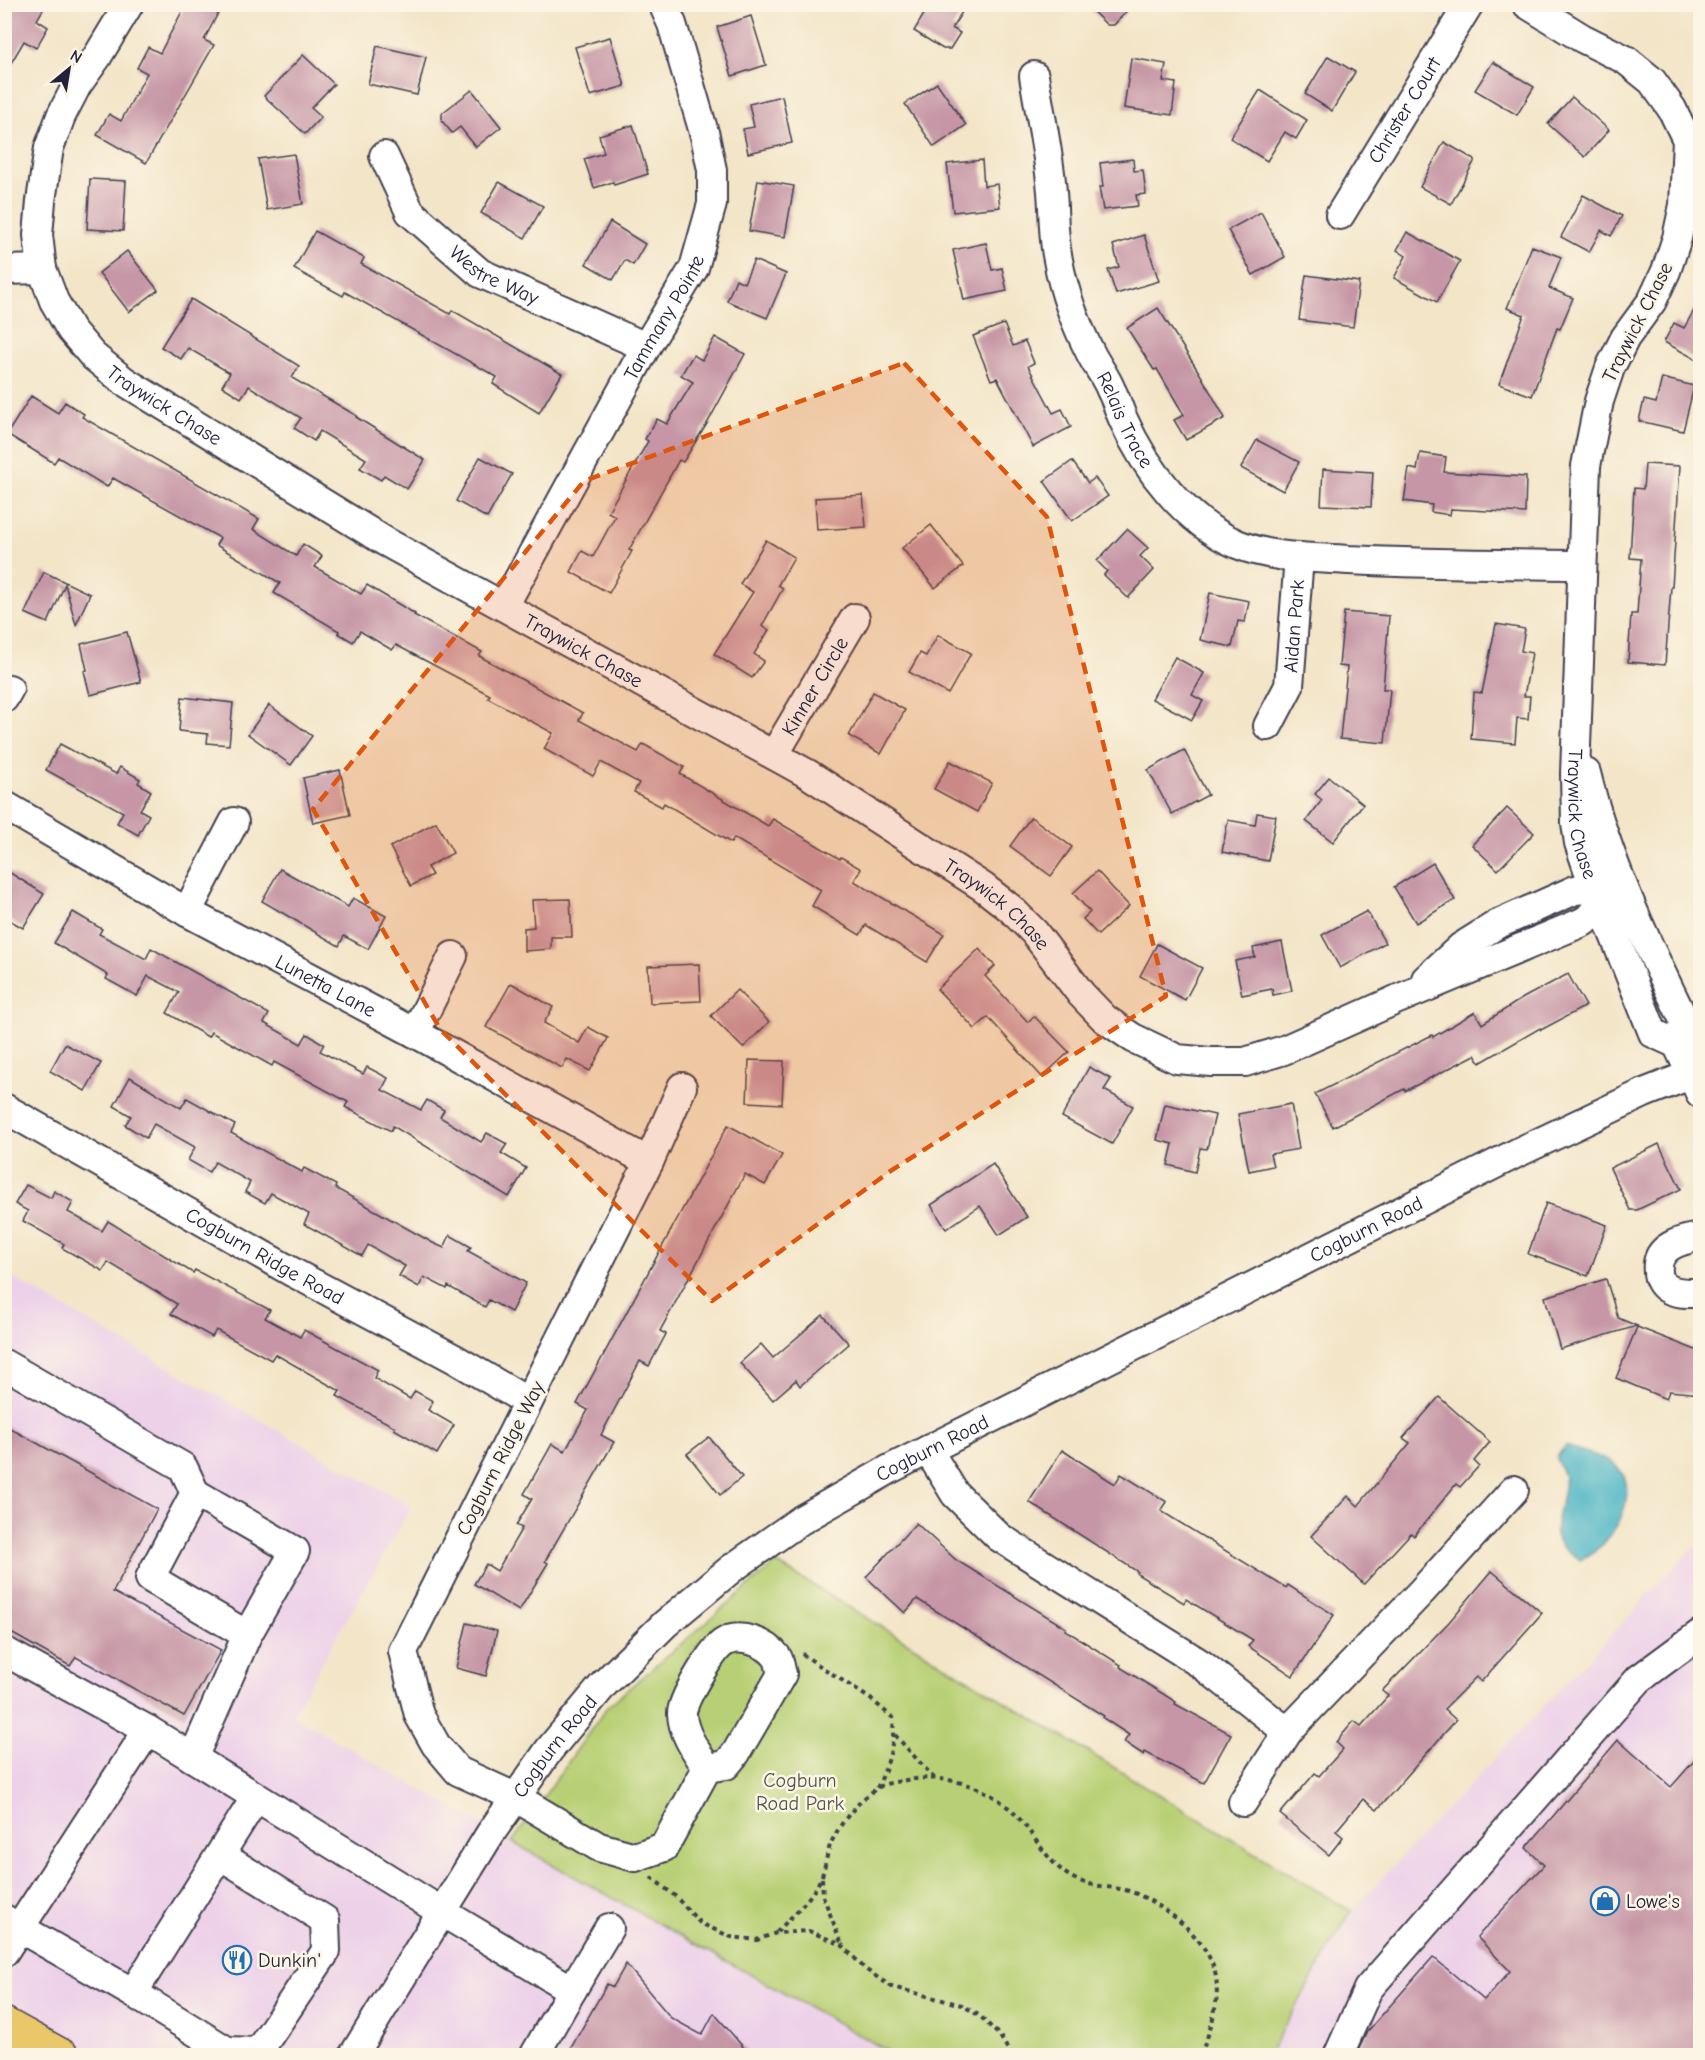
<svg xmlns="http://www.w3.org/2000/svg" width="1705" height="2060" font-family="'Comic Neue',sans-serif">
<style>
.built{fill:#edd1e9}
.green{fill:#b8d075;stroke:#6d7958;stroke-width:1.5}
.water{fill:#48b4c5;stroke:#356b80;stroke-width:1.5}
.building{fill:#c696a6}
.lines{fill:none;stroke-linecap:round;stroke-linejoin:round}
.minor-casing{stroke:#413f50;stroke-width:32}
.major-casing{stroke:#413f50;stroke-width:36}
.path{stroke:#413f50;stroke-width:4;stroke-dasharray:4.5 4.5;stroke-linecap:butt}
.minor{stroke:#fff;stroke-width:28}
.major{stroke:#eac769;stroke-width:33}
.marked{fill:#de560e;fill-opacity:0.2;stroke:#de560e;stroke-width:4.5;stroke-dasharray:12 8;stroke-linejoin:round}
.labels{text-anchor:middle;stroke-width:5;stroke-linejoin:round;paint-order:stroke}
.street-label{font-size:20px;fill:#22223b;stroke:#fcf5e5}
.park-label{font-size:20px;fill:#4f564c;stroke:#fcf5e5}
.poi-label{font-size:20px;fill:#22223b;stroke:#fcf5e5;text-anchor:start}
</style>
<rect width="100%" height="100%" fill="#fcf5e5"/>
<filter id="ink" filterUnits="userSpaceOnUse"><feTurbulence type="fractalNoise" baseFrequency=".0167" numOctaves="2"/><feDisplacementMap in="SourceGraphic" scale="12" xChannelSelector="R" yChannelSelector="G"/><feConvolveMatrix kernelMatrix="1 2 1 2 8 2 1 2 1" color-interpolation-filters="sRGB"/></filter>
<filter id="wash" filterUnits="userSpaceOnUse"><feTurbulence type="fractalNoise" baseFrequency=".008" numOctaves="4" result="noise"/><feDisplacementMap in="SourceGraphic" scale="24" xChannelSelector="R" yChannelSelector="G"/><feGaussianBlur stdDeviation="1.35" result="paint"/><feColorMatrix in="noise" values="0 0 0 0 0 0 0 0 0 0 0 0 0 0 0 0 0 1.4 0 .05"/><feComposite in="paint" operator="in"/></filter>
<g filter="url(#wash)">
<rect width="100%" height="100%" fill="#f3e5c8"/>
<g class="built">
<path d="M4,1273L411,1507L292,1715L512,1842L895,2055H5Z"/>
<path d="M1700,1540V2055L1268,2056L1351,1911Z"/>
</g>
<path class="green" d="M776,1563L1351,1911L1268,2055H895L512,1842L607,1707Z"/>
<path class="water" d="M1566,1446C1580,1451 1597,1454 1610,1462C1641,1480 1623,1523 1604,1543C1598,1550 1588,1554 1581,1560C1570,1555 1559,1547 1556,1534C1553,1518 1567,1494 1564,1478C1561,1461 1549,1462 1566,1446Z"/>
<g id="blocks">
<g class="building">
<path d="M4,4H46L37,20L48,27L36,48L24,41L4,75Z"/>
<path d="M186,4H223L204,40L214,45L146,163L97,135L109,114L121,121L147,73L137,68L148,47L160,53Z"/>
<path d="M930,4H967L952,28L960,33L950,49H943L914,31Z"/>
<path d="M1085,4H1133L1114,25H1107Z"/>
<path d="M751,16L766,65L732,76L717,27Z"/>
<path d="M610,37L625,86L590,96L575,47Z"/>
<path d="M377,46L426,57L417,95L368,84Z"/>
<path d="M303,55L334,84L311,108L321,117L305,134L264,96Z"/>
<path d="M1328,56L1355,72L1332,111L1305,94Z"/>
<path d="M1131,58L1166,64L1163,81L1176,83L1172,115L1124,108Z"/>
<path d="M1493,62L1534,87L1517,115L1475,90Z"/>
<path d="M937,83L966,125L934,147L905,104Z"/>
<path d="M472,90L501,127L476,147L460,127L452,133L442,121V113Z"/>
<path d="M1260,90L1307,120L1296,139L1285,132L1267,161L1230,138Z"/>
<path d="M782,96L792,143L748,153L743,129L754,127L749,104Z"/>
<path d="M1572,97L1609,130L1585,157L1548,124Z"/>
<path d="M633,125L648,174L614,185L613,182L594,188L584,159L604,153L599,135Z"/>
<path d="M1444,142L1475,160L1451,204L1420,187Z"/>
<path d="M294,154L303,204L267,210L258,159Z"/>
<path d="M1133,159L1134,171L1143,170L1146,194L1136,195L1138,206L1103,210L1099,187H1103L1100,163Z"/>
<path d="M982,160L984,186L997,184L1000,207L953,212L947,164Z"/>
<path d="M90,179L126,181L123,231L87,229Z"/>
<path d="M758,180L794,186L785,237L749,231Z"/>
<path d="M499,182L543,206L525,238L481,213Z"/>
<path d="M1583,195L1622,216L1611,236L1601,230L1589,252L1561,237Z"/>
<path d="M1261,212L1285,257L1253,275L1228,230Z"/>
<path d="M610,222L645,244L633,265L625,260L613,280L586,264Z"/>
<path d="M315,231L364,258L361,264L450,314L452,310L562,374L539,413L493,384L497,377L345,292L343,296L294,269Z"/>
<path d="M1407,232L1460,261L1437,302L1394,278L1406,256L1397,250Z"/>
<path d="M1144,235L1159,281L1116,294L1108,270L1119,267L1113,245Z"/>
<path d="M986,243L992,270L1002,268L1007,291L964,300L953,250Z"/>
<path d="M1532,246L1561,257L1549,288L1573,298L1560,329L1557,328L1532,396L1499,384L1524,315L1507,308Z"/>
<path d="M127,251L158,290L129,312L99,273Z"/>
<path d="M754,260L786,274L767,318L727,301L736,279L744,283Z"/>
<path d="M1306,275L1359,282L1353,327L1299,320Z"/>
<path d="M1701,298V362L1664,342L1674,323L1684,328Z"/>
<path d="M191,299L299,366L292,378L357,416L356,417L425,460L407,489L384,475L381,480L360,468L366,459L320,431L314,441L294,428L301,418L249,386L241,398L222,386L230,373L188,348L181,359L161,347Z"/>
<path d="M1158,308L1200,374L1225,418L1186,440L1174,420L1184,415L1157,369L1154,370L1127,328Z"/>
<path d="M1004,324L1013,346L1025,341L1034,363L1028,366L1053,413L1062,409L1071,427L1033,447L997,378L991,380L973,336Z"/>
<path d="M715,337L745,354L708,422L683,462L679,460L629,550L632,551L609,593L571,572L582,551L593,557L615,516L608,512L648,441L645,439L657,419L667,424L693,382L681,375L693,355L702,360Z"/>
<path d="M1662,378L1694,386L1683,431L1639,421L1644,400L1656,403Z"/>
<path d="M31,396L58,413L65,402L84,414L82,417L259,519L253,529L296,556L303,544L322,556L315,567L361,594L367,585L415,614L414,615L482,652L479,656L583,713L579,720L638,752L643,744L684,767L680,774L768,826L773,819L840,859L841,857L861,869L854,881L944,934L927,962L866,925L860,935L812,906L821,890L734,838L731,843L664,803L662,807L634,792L639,783L601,762L593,776L544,749L553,733L488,698L490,695L396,645L392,650L360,631L353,642L338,633L339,631L274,593L280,583L216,545L220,538L113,478L107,487L58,457L54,463L7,434Z"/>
<path d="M1257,440L1299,462L1283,491L1241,468Z"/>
<path d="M1420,453L1446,457L1444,472L1526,477L1525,513L1451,509L1450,515L1431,512L1432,505L1404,501L1409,468L1417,470Z"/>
<path d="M480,457L512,474L487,518L456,501Z"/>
<path d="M1072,461L1088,483L1095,478L1108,496L1072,521L1044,481Z"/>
<path d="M1645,464L1680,466L1672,587H1671L1665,665L1628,662L1631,614H1637L1641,559L1630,558L1634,488L1643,489Z"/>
<path d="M1323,469L1373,472L1371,507L1321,505Z"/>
<path d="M863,495L866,527L817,530L815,498Z"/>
<path d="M931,525L963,566L935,588L902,548Z"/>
<path d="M1127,529L1148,548L1140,556L1154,570L1128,598L1104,575L1107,571L1097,561Z"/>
<path d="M766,540L794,557L778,585L783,588L762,626L769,630L754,654L764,661L752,678L714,654L753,592L740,584Z"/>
<path d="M44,572L90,594L76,625L65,584L48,623L25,613Z"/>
<path d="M1210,593L1249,601L1245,622L1238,621L1232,647L1200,640Z"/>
<path d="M1344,612L1389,616L1383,689H1390L1385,743L1340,739L1347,667L1339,666Z"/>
<path d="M1496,624L1525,629L1521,651L1532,653L1524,696H1530L1528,719L1517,718L1515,743L1471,739L1474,692L1482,693Z"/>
<path d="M127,632L141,682L90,695L84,671L87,670L81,644Z"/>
<path d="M938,635L971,653L948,694L909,672L920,653L926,656Z"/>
<path d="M1175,657L1204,673L1192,695L1203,701L1192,720L1152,699Z"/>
<path d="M873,692L905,710L881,754L849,736Z"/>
<path d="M182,697L233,703L229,745L207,743L208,734L179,731Z"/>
<path d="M269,705L312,736L291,765L248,734Z"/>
<path d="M60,744L116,774L120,767L140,779L138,783L151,791L140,810L149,815L138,835L117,823L123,812L46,770Z"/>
<path d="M1184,750L1208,795L1172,814L1148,770Z"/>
<path d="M950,761L992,783L977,812L934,789Z"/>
<path d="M340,770L350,815L313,823L303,778Z"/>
<path d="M1329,777L1363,804L1333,842L1306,821L1322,800L1315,794Z"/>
<path d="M1507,808L1534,833L1498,870L1472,845Z"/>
<path d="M1257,813L1276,816L1268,861L1222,852L1228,820L1255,825Z"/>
<path d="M1031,817L1072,847L1051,876L1010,846Z"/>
<path d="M436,822L453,853L427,867L432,875L411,886L390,847Z"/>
<path d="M1433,863L1455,900L1416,923L1394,887Z"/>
<path d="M4,869L44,894L23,928L4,917Z"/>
<path d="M280,869L348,907L353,898L386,916L368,949L344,936L339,946L262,901Z"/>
<path d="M1097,871L1129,906L1098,935L1083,919L1090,912L1073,893Z"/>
<path d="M570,899L572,937H551V949L524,951V928L534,927L532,900Z"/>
<path d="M1367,911L1385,943L1340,968L1322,935Z"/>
<path d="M73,912L102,929L99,934L146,959L151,948L269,1014L264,1023L301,1044L307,1034L324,1044L320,1051L363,1074L367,1067L388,1078L382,1090L421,1110L427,1100L444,1110L440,1117L481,1142L487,1133L507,1144L501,1153L526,1168L509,1197L393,1126L391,1131L345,1107L348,1102L274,1062L272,1066L211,1032L208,1037L167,1013L179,992L148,976L137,996L106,979L108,975L54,943Z"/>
<path d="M1282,942L1292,991L1273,995L1272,989L1242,995L1235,961L1255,957L1253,948Z"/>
<path d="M1157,944L1202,968L1185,1000L1140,976Z"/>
<path d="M979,949L995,966L985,976L1028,1022L1034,1016L1069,1052L1042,1077L988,1017L975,1029L937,989Z"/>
<path d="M699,964L701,1001L650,1003L648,966Z"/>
<path d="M1568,974L1586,1006L1541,1030L1540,1028L1480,1063L1475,1055L1405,1091L1404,1089L1333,1127L1315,1094L1432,1035L1433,1037L1475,1012L1482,1024L1523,998Z"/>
<path d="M511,983L553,1007L544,1023L579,1043L588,1027L608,1038L590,1071L567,1059L562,1068L486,1027Z"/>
<path d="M737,990L769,1022L743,1048L711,1016Z"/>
<path d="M65,1044L101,1063L85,1091L50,1071Z"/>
<path d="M749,1060L784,1061L782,1104L747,1102Z"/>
<path d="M1089,1067L1111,1079L1104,1090L1133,1106L1112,1144L1062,1117Z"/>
<path d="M130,1077L181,1108L187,1098L235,1125L231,1133L302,1172L304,1168L336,1185L335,1188L433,1243L444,1248L450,1235L471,1247L468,1251L526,1283L511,1312L489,1300L485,1307L448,1286L447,1289L424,1277L419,1287L399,1276L405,1266L368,1245L362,1256L304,1224L309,1214L271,1193L265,1203L245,1192L250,1182L215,1162L209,1172L188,1160L195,1147L154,1124L146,1138L125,1125L131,1116L114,1106Z"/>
<path d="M1165,1104L1215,1115L1207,1149L1200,1148L1195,1172L1168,1165L1173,1144L1157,1140Z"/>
<path d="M1291,1104L1299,1149L1270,1154L1273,1166L1249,1171L1238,1114Z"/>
<path d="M728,1125L782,1155L765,1185L745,1174L660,1331L666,1334L649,1366L640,1361L601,1435L614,1442L545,1561L548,1563L519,1611L474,1584L486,1564L497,1571L522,1528L516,1525L532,1499L524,1494L552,1444L565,1451L588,1410L577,1404Z"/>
<path d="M1659,1144L1681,1189L1637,1210H1630L1610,1168Z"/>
<path d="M993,1164L1027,1217L999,1235L980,1206L946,1229L931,1205Z"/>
<path d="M26,1185L51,1198L54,1191L73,1202L68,1212L102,1231L108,1221L193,1273L195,1270L270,1310L265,1318L300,1337L304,1330L378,1370L374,1378L410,1399L415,1391L433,1401L428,1410L454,1425L437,1454L394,1429L395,1427L337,1396L340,1391L275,1354L271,1360L216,1330L212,1337L171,1314L177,1304L108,1262L103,1271L62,1248L64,1244L23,1221L28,1211L15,1204Z"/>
<path d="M1546,1203L1607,1225L1588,1276L1528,1254Z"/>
<path d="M1606,1279L1618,1318L1637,1326L1560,1349L1545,1297Z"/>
<path d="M823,1315L849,1344L800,1386L796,1380L773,1400L740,1363L761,1344L773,1358Z"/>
<path d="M1637,1327L1701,1352V1394L1669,1391L1666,1399L1616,1378Z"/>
<path d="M1439,1397L1490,1442L1474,1461L1479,1466L1460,1487L1456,1484L1414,1536L1411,1533L1364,1584L1311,1536L1348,1496L1358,1506L1410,1443L1403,1438Z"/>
<path d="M4,1425L157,1509L113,1592L221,1650L184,1716L76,1657L70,1666L4,1629Z"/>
<path d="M709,1437L742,1477L720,1495L687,1454Z"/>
<path d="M1062,1450L1115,1484L1121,1474L1167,1502L1161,1511L1286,1588L1288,1585L1334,1615L1293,1676L1248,1646L1253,1640L1186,1599L1184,1603L1137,1574L1138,1572L1029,1502Z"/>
<path d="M916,1523L956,1560L1066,1628L1065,1630L1121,1665L1120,1667L1176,1702L1175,1704L1231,1734L1204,1783L1145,1752L1144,1755L1124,1742L1129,1735L1103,1718L1104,1716L917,1599L905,1613L866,1577Z"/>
<path d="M1492,1571L1542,1613L1481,1682L1476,1677L1444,1709L1456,1720L1377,1810L1363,1799L1336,1831L1343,1837L1329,1855L1280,1814L1315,1773L1319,1776L1343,1749L1336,1742L1354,1721L1361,1726L1388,1696L1382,1691L1449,1622Z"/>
<path d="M467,1623L497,1631L486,1676L456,1668Z"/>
<path d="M1618,1740L1671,1787L1701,1753V2055H1356L1367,2032L1433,1957L1484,2000L1510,1971L1477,1937L1544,1865L1526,1848Z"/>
<path d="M626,1964L671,2018L702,2035L714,2013L750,2055H567L607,1984L613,1987Z"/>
</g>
</g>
</g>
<g filter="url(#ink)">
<use href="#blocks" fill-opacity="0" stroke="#413f50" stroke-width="1.5"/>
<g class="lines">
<g class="minor-casing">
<g id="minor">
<path id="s1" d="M129,4L97,57L77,85L61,116L49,148L41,201L38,235L42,269L54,301L71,330L93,356L124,381L386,542L808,774L983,887L1010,908L1034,932L1081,994L1105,1019L1133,1038L1177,1059L1211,1062H1245L1284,1050L1398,999L1583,922C1593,916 1600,908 1599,896"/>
<path id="s2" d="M1527,4L1582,38L1626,60L1652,81L1672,109L1687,140L1684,205L1677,238L1666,271L1652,301L1625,338L1610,368L1599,401L1586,466L1575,774L1576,823L1579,843L1589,872L1653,1033L1677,1044"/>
<path id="s3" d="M1034,76C1040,114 1049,154 1052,192C1054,215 1053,238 1058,260C1064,293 1076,325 1091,354C1097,366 1106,377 1111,390C1116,399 1119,410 1123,419C1145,469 1186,522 1237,544C1273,559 1312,557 1349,560C1427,564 1504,564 1581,565"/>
<path id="s4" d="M384,156L410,212L480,273L646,347"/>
<path id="s5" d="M1340,215L1469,4"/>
<path d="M4,270L42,269"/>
<path id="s6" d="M504,606L646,347L694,268L712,204V170L705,136L672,24L663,4"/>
<path d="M4,698L9,689"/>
<path id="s7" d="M1268,726L1289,686L1299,557"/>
<path id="s8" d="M774,755L855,618"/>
<path d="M1586,773C1607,860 1646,942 1685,1022L1677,1044L1700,1093"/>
<path id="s9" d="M4,805L187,912L415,1033L649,1162"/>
<path d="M187,912L234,822"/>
<path d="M1426,979L1461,947L1496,925L1575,890L1587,889L1599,896"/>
<path d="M415,1033L453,956"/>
<path d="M682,1087L649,1162L403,1651L419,1715L436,1745L458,1771L515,1797L599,1847L635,1857L664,1847L707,1768L726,1765L736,1753L782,1674C780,1669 780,1661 777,1657C767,1643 739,1632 723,1643C712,1650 681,1701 682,1714C683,1734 696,1751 707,1768"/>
<path id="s10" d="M4,1108L294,1273L455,1359L528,1402"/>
<path d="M1700,1237C1680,1240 1655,1247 1658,1272C1658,1278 1662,1285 1667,1288C1676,1294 1690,1293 1700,1293"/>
<path d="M4,1364L183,1467L195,1493"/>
<path d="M928,1450L955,1494L999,1537L1201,1664L1276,1723L1289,1730L1422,1591L1514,1490"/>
<path d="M4,1651L148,1730L442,1912L572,1990L534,2056"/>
<path d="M193,1758L247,1635L150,1578L195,1493L295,1551L247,1635"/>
<path d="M1243,1802L1289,1730"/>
<path d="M4,1919L133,1993L256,1797"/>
<path d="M4,1952L148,1730"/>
<path d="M572,1990L609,1928"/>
<path d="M133,1993L227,2051L258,2052L326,1951L325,1920L220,1855"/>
<path id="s11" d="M353,2056L490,1834L549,1750L604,1684L665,1624L731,1569L801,1520L890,1469L1519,1152L1644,1093L1700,1071"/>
<path d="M1338,2056L1368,1989L1639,1679L1700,1634"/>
</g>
</g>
<g class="major-casing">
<path id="major" d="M4,2024L62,2056"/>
</g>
<g class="path">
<path d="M802,1654L872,1700L893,1718C895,1745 888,1765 877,1788"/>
<path d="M895,1735L934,1778"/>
<path d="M651,1877L675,1896L700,1923L731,1937L757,1940L776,1933L809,1931L842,1945L865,1969L892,1987L962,2005L980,2016L1000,2036L1012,2056"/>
<path d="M822,1878L823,1896L842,1945"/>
<path d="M777,1932C792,1916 810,1900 820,1880C826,1868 826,1853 832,1841C841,1821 864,1794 883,1785C889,1783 895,1782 901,1781C940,1773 985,1783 1014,1813C1034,1833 1046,1862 1071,1877C1092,1889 1117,1885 1137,1894C1169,1909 1209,1939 1216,1977C1220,2003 1210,2032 1200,2056"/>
</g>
<use href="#minor" class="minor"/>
<use href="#major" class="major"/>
</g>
</g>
<path class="marked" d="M904,363L1047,517L1166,996L892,1170L712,1301L440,1029L313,809L584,481Z"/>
<defs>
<g id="shop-ring" transform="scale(1.5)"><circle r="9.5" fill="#fcf5e5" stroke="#1f6fb2" stroke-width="1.5"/><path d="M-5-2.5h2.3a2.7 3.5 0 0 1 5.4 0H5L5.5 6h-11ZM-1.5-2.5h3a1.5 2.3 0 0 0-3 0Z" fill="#1f6fb2"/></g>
<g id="restaurant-ring" transform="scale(1.5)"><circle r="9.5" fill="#fcf5e5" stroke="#1f6fb2" stroke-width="1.5"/><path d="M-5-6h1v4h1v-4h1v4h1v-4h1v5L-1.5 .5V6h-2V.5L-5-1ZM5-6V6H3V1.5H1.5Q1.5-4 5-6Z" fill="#1f6fb2"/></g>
</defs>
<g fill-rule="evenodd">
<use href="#shop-ring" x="1605" y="1901"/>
<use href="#restaurant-ring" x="237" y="1960"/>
</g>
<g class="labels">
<g class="street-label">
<text dy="7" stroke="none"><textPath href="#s5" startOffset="123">Christer Court</textPath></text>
<text dy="7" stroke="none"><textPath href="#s4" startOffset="168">Westre Way</textPath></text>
<text dy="7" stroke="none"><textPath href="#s6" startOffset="330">Tammany Pointe</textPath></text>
<text transform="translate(1637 322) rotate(-63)" y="7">Traywick Chase</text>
<text dy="7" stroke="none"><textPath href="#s1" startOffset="476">Traywick Chase</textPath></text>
<text dy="7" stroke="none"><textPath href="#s3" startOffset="360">Relais Trace</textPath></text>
<text dy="7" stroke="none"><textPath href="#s7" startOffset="105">Aidan Park</textPath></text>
<text dy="7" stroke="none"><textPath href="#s1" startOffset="962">Traywick Chase</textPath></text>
<text dy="7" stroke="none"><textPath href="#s8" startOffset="80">Kinner Circle</textPath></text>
<text dy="7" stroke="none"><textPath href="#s2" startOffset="912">Traywick Chase</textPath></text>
<text dy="7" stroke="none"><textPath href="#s1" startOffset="1448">Traywick Chase</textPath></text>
<text dy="7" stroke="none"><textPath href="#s9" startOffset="369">Lunetta Lane</textPath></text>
<text dy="7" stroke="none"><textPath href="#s11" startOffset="1342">Cogburn Road</textPath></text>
<text dy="7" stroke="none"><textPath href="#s10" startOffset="300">Cogburn Ridge Road</textPath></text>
<text dy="7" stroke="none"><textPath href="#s11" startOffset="856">Cogburn Road</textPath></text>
<text transform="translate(500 1458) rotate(-63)" y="7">Cogburn Ridge Way</text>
<text dy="7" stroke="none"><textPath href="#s11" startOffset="370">Cogburn Road</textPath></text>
</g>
<g class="park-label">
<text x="800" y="1787">Cogburn<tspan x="800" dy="23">Road Park</tspan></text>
</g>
<g class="poi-label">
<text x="1626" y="1908">Lowe's</text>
<text x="258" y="1967">Dunkin'</text>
</g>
</g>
<rect width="1705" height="2060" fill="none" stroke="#fcf5e5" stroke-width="24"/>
<g transform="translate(69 69) rotate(30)" stroke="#fcf5e5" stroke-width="4.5" paint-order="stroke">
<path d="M0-4.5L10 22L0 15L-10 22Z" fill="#22223b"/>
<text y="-9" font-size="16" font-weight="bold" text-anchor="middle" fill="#22223b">N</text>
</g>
</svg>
